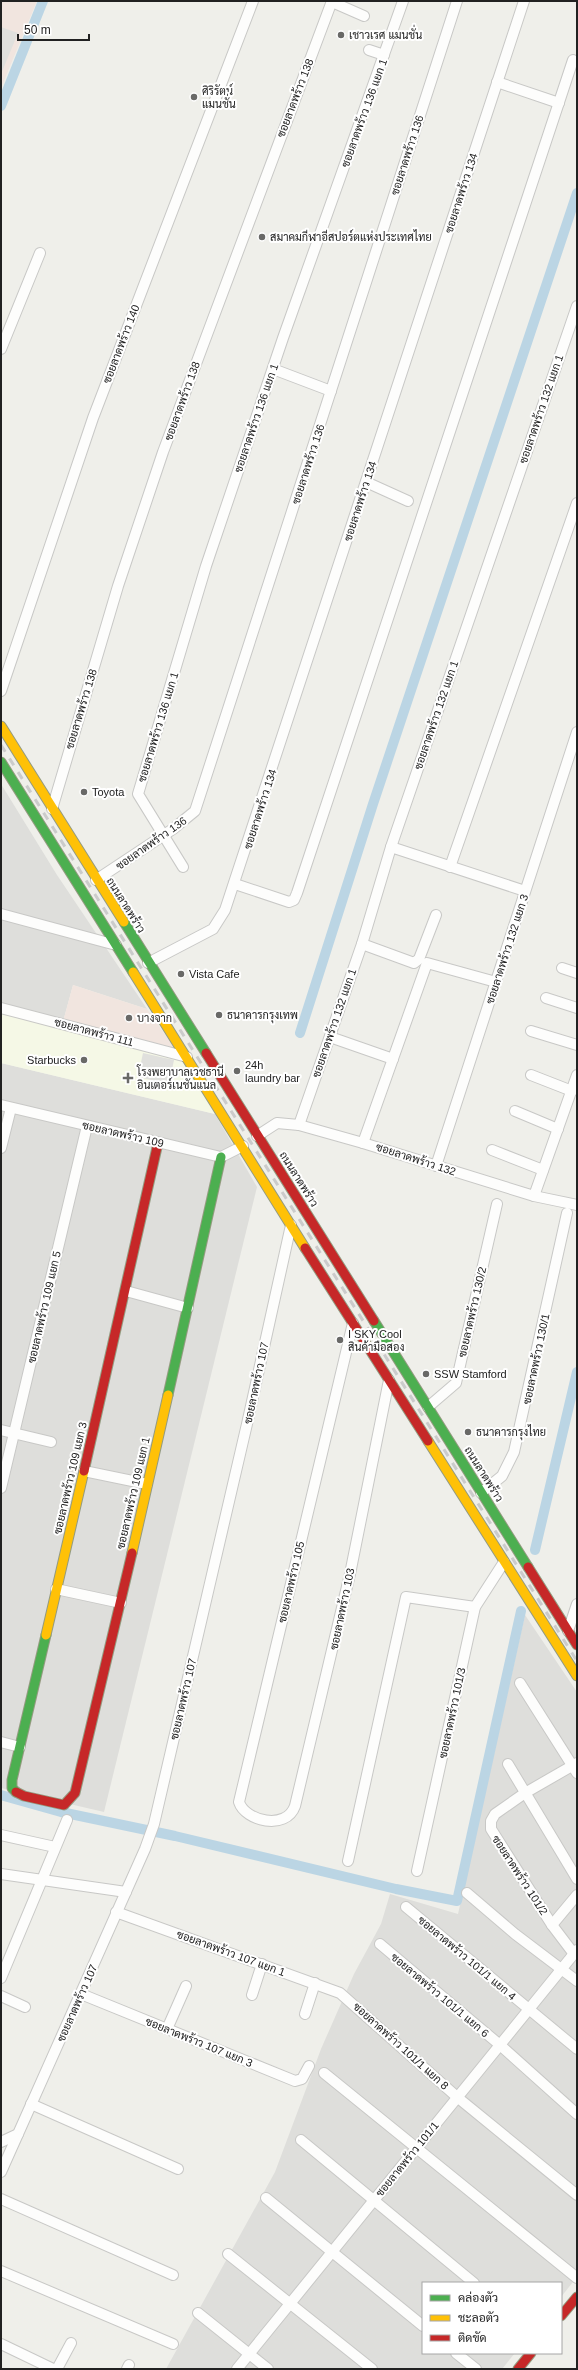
<svg xmlns="http://www.w3.org/2000/svg" width="578" height="2370" font-family="Helvetica,Sarabun,sans-serif">
<style>
.residential{fill:#dededb}
.commercial{fill:#f1e5df}
.education{fill:#f5f8e6}
.parking{fill:#e0e0dd}
.lines{fill:none;stroke-linecap:round;stroke-linejoin:round}
.canal{stroke:#bbd5e4;stroke-width:10}
.street-casing{stroke:#c8c8c6;stroke-width:12}
.fast-casing{stroke:#949b80;stroke-width:11}
.slow-casing{stroke:#949b80;stroke-width:11}
.jam-casing{stroke:#949b80;stroke-width:11}
.street{stroke:#fdfdfc;stroke-width:10}
.fast{stroke:#4caf50;stroke-width:9}
.slow{stroke:#ffc107;stroke-width:9}
.jam{stroke:#c62828;stroke-width:9}
.rail{stroke:#cbcbcb;stroke-width:3;stroke-dasharray:8 8;stroke-linecap:butt}
.poi-dot{fill:#696967;stroke:#fff;stroke-width:1.5}
.labels{text-anchor:middle;stroke-width:4;stroke-linejoin:round;paint-order:stroke}
.poi-label{font-size:11px;fill:#212121;stroke:#fff;text-anchor:start}
.street-label{font-size:11px;fill:#212121;stroke:#fff}
</style>
<rect width="100%" height="100%" fill="#efefea"/>
<g class="residential">
<path d="M1,784L57,875L147,1009L73,985L61,1029L1,1014Z"/>
<path d="M1,1063L215,1114L257,1187L104,1812L1,1788Z"/>
<path d="M525,1615L577,1692V2277L561,2297V2283H423V2353H515L502,2369H166L275,2172L321,2049L354,1974L381,1924L390,1894L458,1914Z"/>
</g>
<g class="commercial">
<path d="M1,1H37L1,88Z"/>
<path d="M73,985L147,1009L182,1059L61,1029Z"/>
</g>
<path class="education" d="M1,1014L182,1059L215,1114L1,1063Z"/>
<g class="parking">
<path d="M1,27L18,33L1,74Z"/>
<path d="M143,1053L174,1060L169,1084L138,1077Z"/>
</g>
<g class="lines">
<g class="canal">
<path d="M1,106L43,1"/>
<path d="M300,1033L373,804L577,193"/>
<path d="M535,1550L577,1372"/>
<path d="M1,1795L61,1812L175,1836L396,1889L457,1901L521,1611"/>
</g>
<g class="street-casing">
<g id="street">
<path d="M332,2L364,16"/>
<path d="M369,50L384,55"/>
<path d="M497,82L559,103"/>
<path d="M1,349L40,253"/>
<path d="M273,369L331,391"/>
<path d="M366,482L408,501"/>
<path d="M1,691L93,418L253,1"/>
<path d="M52,809L118,586L163,452L332,1"/>
<path d="M391,847L525,891"/>
<path d="M183,867L138,794L206,566L283,338L403,1"/>
<path d="M450,867L577,503"/>
<path d="M96,880L173,829L195,811L457,1"/>
<path d="M235,884L289,902L294,900L297,893L573,60"/>
<path d="M1,914L116,945"/>
<path d="M362,944L414,963L419,959L436,915"/>
<path d="M148,963L213,929L225,910L524,1"/>
<path d="M562,968L577,973"/>
<path d="M546,998L577,1008"/>
<path d="M1,1008L187,1057"/>
<path d="M531,1031L577,1045"/>
<path d="M330,1037L393,1059"/>
<path d="M531,1075L572,1091"/>
<path d="M1,1105L221,1157L243,1146"/>
<path d="M515,1111L558,1129"/>
<path d="M299,1125L362,944L391,847L577,306"/>
<path d="M257,1136L277,1123L299,1125L363,1143L534,1196L577,1205"/>
<path d="M363,1143L427,963L496,982"/>
<path d="M1,1148L11,1108"/>
<path d="M492,1150L543,1170"/>
<path d="M436,1166L577,732"/>
<path d="M534,1196L577,1075"/>
<path d="M126,1291L188,1308"/>
<path d="M353,1323L239,1802C245,1821 286,1831 295,1806L350,1574L389,1380"/>
<path d="M428,1407L456,1383L497,1204"/>
<path d="M1,1430L51,1442"/>
<path d="M84,1471L147,1484"/>
<path d="M1,1488L87,1126"/>
<path d="M481,1493L502,1476L514,1452L567,1213"/>
<path d="M56,1589L121,1603"/>
<path d="M568,1631L577,1604"/>
<path d="M520,1683L577,1773"/>
<path d="M1,1742L20,1747"/>
<path d="M508,1764L577,1879"/>
<path d="M1,1835L55,1847"/>
<path d="M348,1861L406,1597L475,1607"/>
<path d="M417,1871L475,1607L504,1562"/>
<path d="M1,1874L126,1892"/>
<path d="M467,1893L515,1934L577,1981"/>
<path d="M406,1907L577,2049"/>
<path d="M116,1912L340,1993L457,2097L577,2195"/>
<path d="M552,1925L577,1895"/>
<path d="M380,1944L500,2045L577,2114"/>
<path d="M574,1954L552,1925L491,1829V1821L495,1814L525,1793L577,1763"/>
<path d="M1,1978L67,1820"/>
<path d="M81,1994L295,2081L302,2079L309,2066"/>
<path d="M252,1995L262,1964"/>
<path d="M1,1996L25,2007"/>
<path d="M305,2014L315,1983"/>
<path d="M167,2029L186,1986"/>
<path d="M324,2073L577,2278"/>
<path d="M31,2104L178,2169"/>
<path d="M301,2140L474,2283"/>
<path d="M1,2142L18,2134L145,1849L154,1824L247,1424L291,1225"/>
<path d="M1,2172L18,2134"/>
<path d="M266,2198L423,2326"/>
<path d="M1,2199L173,2275"/>
<path d="M228,2254L372,2369"/>
<path d="M1,2271L173,2344"/>
<path d="M198,2313L268,2369"/>
<path d="M1,2344L53,2369"/>
<path d="M456,2353L476,2369"/>
<path d="M57,2369L71,2343"/>
<path d="M127,2369L129,2365"/>
<path d="M237,2369L577,1950"/>
</g>
</g>
<g class="fast-casing">
<g id="fast">
<path d="M1,762L133,972"/>
<path d="M124,922L206,1053"/>
<path d="M374,1321L528,1567"/>
<path d="M168,1395L221,1157"/>
<path d="M16,1792L12,1788V1780L46,1635"/>
</g>
</g>
<g class="slow-casing">
<g id="slow">
<path d="M1,726L124,922"/>
<path d="M133,972L305,1248"/>
<path d="M428,1441L577,1676"/>
<path d="M132,1553L168,1395"/>
<path d="M46,1635L84,1471"/>
</g>
</g>
<g class="jam-casing">
<g id="jam">
<path d="M206,1053L374,1321"/>
<path d="M305,1248L428,1441"/>
<path d="M84,1471L158,1143"/>
<path d="M528,1567L577,1645"/>
<path d="M16,1792L24,1796L64,1805L75,1793L132,1553"/>
<path d="M561,2316L577,2297"/>
<path d="M518,2369L531,2353"/>
</g>
</g>
<use href="#street" class="street"/>
<use href="#fast" class="fast"/>
<use href="#slow" class="slow"/>
<use href="#jam" class="jam"/>
<path class="rail" d="M1,745L577,1661"/>
</g>
<g class="poi-dot">
<circle cx="341" cy="35" r="4"/>
<circle cx="194" cy="97" r="4"/>
<circle cx="262" cy="237" r="4"/>
<circle cx="84" cy="792" r="4"/>
<circle cx="181" cy="974" r="4"/>
<circle cx="219" cy="1015" r="4"/>
<circle cx="129" cy="1018" r="4"/>
<circle cx="84" cy="1060" r="4"/>
<circle cx="237" cy="1071" r="4"/>
<path d="M126 1072h4v4h4v4h-4v4h-4v-4h-4v-4h4z"/>
<circle cx="340" cy="1340" r="4"/>
<circle cx="426" cy="1374" r="4"/>
<circle cx="468" cy="1432" r="4"/>
</g>
<g class="labels">
<g class="poi-label">
<text x="349" y="39">เชาวเรศ แมนชั่น</text>
<text x="202" y="95">ศิริรัตน์<tspan x="202" dy="13">แมนชั่น</tspan></text>
<text x="270" y="241">สมาคมกีฬาอีสปอร์ตแห่งประเทศไทย</text>
<text x="92" y="796">Toyota</text>
<text x="189" y="978">Vista Cafe</text>
<text x="227" y="1019">ธนาคารกรุงเทพ</text>
<text x="137" y="1022">บางจาก</text>
<text x="76" y="1064" text-anchor="end">Starbucks</text>
<text x="245" y="1069">24h<tspan x="245" dy="13">laundry bar</tspan></text>
<text x="137" y="1076">โรงพยาบาลเวชธานี<tspan x="137" dy="13">อินเตอร์เนชันแนล</tspan></text>
<text x="348" y="1338">I SKY Cool<tspan x="348" dy="13">สินค้ามือสอง</tspan></text>
<text x="434" y="1378">SSW Stamford</text>
<text x="476" y="1436">ธนาคารกรุงไทย</text>
</g>
<g class="street-label">
<text transform="translate(295 98) rotate(-69)" y="4">ซอยลาดพร้าว 138</text>
<text transform="translate(364 113) rotate(-70)" y="4">ซอยลาดพร้าว 136 แยก 1</text>
<text transform="translate(407 155) rotate(-72)" y="4">ซอยลาดพร้าว 136</text>
<text transform="translate(461 193) rotate(-72)" y="4">ซอยลาดพร้าว 134</text>
<text transform="translate(121 344) rotate(-69)" y="4">ซอยลาดพร้าว 140</text>
<text transform="translate(182 401) rotate(-70)" y="4">ซอยลาดพร้าว 138</text>
<text transform="translate(541 409) rotate(-71)" y="4">ซอยลาดพร้าว 132 แยก 1</text>
<text transform="translate(256 418) rotate(-71)" y="4">ซอยลาดพร้าว 136 แยก 1</text>
<text transform="translate(308 464) rotate(-72)" y="4">ซอยลาดพร้าว 136</text>
<text transform="translate(360 501) rotate(-72)" y="4">ซอยลาดพร้าว 134</text>
<text transform="translate(81 709) rotate(-73)" y="4">ซอยลาดพร้าว 138</text>
<text transform="translate(436 715) rotate(-71)" y="4">ซอยลาดพร้าว 132 แยก 1</text>
<text transform="translate(158 727) rotate(-73)" y="4">ซอยลาดพร้าว 136 แยก 1</text>
<text transform="translate(260 809) rotate(-72)" y="4">ซอยลาดพร้าว 134</text>
<text transform="translate(151 843) rotate(-35)" y="4">ซอยลาดพร้าว 136</text>
<text transform="translate(126 905) rotate(58)" y="4">ถนนลาดพร้าว</text>
<text transform="translate(507 949) rotate(-72)" y="4">ซอยลาดพร้าว 132 แยก 3</text>
<text transform="translate(334 1023) rotate(-71)" y="4">ซอยลาดพร้าว 132 แยก 1</text>
<text transform="translate(94 1032) rotate(15)" y="4">ซอยลาดพร้าว 111</text>
<text transform="translate(123 1134) rotate(13)" y="4">ซอยลาดพร้าว 109</text>
<text transform="translate(416 1159) rotate(18)" y="4">ซอยลาดพร้าว 132</text>
<text transform="translate(299 1179) rotate(58)" y="4">ถนนลาดพร้าว</text>
<text transform="translate(44 1307) rotate(-77)" y="4">ซอยลาดพร้าว 109 แยก 5</text>
<text transform="translate(472 1312) rotate(-77)" y="4">ซอยลาดพร้าว 130/2</text>
<text transform="translate(536 1359) rotate(-78)" y="4">ซอยลาดพร้าว 130/1</text>
<text transform="translate(256 1383) rotate(-78)" y="4">ซอยลาดพร้าว 107</text>
<text transform="translate(484 1474) rotate(58)" y="4">ถนนลาดพร้าว</text>
<text transform="translate(70 1478) rotate(-77)" y="4">ซอยลาดพร้าว 109 แยก 3</text>
<text transform="translate(133 1493) rotate(-77)" y="4">ซอยลาดพร้าว 109 แยก 1</text>
<text transform="translate(291 1582) rotate(-77)" y="4">ซอยลาดพร้าว 105</text>
<text transform="translate(342 1609) rotate(-78)" y="4">ซอยลาดพร้าว 103</text>
<text transform="translate(183 1699) rotate(-77)" y="4">ซอยลาดพร้าว 107</text>
<text transform="translate(452 1713) rotate(-78)" y="4">ซอยลาดพร้าว 101/3</text>
<text transform="translate(520 1875) rotate(57)" y="4">ซอยลาดพร้าว 101/2</text>
<text transform="translate(231 1953) rotate(20)" y="4">ซอยลาดพร้าว 107 แยก 1</text>
<text transform="translate(467 1958) rotate(40)" y="4">ซอยลาดพร้าว 101/1 แยก 4</text>
<text transform="translate(440 1995) rotate(40)" y="4">ซอยลาดพร้าว 101/1 แยก 6</text>
<text transform="translate(77 2003) rotate(-66)" y="4">ซอยลาดพร้าว 107</text>
<text transform="translate(199 2042) rotate(22)" y="4">ซอยลาดพร้าว 107 แยก 3</text>
<text transform="translate(401 2046) rotate(42)" y="4">ซอยลาดพร้าว 101/1 แยก 8</text>
<text transform="translate(407 2159) rotate(-51)" y="4">ซอยลาดพร้าว 101/1</text>
</g>
</g>
<rect width="578" height="2370" fill="none" stroke="#212121" stroke-width="4"/>
<rect x="422" y="2282" width="140" height="72" fill="#ffffff" stroke="#a6a6a6"/>
<rect x="430" y="2295" width="20" height="6" fill="#4caf50" stroke="#a6a6a6"/>
<text x="458" y="2302" font-size="12" fill="#212121">คล่องตัว</text>
<rect x="430" y="2315" width="20" height="6" fill="#ffc107" stroke="#a6a6a6"/>
<text x="458" y="2322" font-size="12" fill="#212121">ชะลอตัว</text>
<rect x="430" y="2335" width="20" height="6" fill="#c62828" stroke="#a6a6a6"/>
<text x="458" y="2342" font-size="12" fill="#212121">ติดขัด</text>
<path d="M18 34v6h71v-6" fill="none" stroke="#212121" stroke-width="2"/>
<text x="24" y="34" font-size="12" fill="#212121" stroke="#ffffff" stroke-width="3" paint-order="stroke">50 m</text>
</svg>
